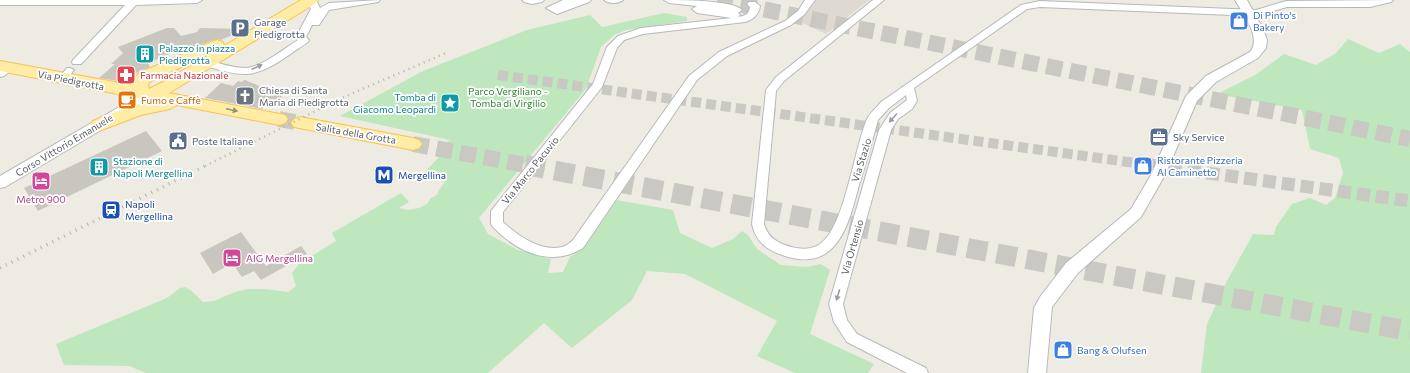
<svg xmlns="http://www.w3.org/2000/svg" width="1410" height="373" font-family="Commissioner,sans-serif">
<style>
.education{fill:#dedad1}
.green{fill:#bee7bd}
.building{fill:#c9c5bf}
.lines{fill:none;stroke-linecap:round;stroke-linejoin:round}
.minor-tunnel-far1{stroke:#c9c8c2;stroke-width:10;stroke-dasharray:10 5;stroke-linecap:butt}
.minor-tunnel{stroke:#c9c8c2;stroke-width:13;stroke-dasharray:13 6;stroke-linecap:butt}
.primary-tunnel-far1{stroke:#c9c8c2;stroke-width:16;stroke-dasharray:16 8;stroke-linecap:butt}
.primary-tunnel{stroke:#c9c8c2;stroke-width:20;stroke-dasharray:20 10;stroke-linecap:butt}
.pedestrian-casing{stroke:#b5b9bd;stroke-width:2}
.minor-casing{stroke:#b5b9bd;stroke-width:2}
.tertiary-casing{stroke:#b5b9bd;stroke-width:2}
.primary-casing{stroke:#f9c250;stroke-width:2}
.pedestrian{fill:#fff;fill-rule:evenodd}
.minor{fill:#fff;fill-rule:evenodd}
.tertiary{fill:#fff;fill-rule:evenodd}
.primary{fill:#ffeda6;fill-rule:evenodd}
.rail-far1{stroke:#b3b4b5;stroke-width:2.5;stroke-dasharray:1 4.5;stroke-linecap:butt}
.rail{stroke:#b3b4b5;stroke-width:3.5;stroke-dasharray:1 5.5;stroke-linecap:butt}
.oneway{fill:#9c9fa2}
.oneway2{fill:#94917b}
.labels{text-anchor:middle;stroke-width:3.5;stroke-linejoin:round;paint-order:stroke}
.shop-label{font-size:10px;fill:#366cbe;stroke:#fff;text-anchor:start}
.service-label{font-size:10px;fill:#4e5e75;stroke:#fff;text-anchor:start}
.culture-label{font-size:10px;fill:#0d838f;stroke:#fff;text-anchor:start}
.health-label{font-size:10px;fill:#be3a42;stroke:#fff;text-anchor:start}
.street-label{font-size:10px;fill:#5a5f64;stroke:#fff}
.worship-label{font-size:10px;fill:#5b616d;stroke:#fff;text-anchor:start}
.park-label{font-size:10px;fill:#2f8530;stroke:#fff}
.food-label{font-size:10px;fill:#c56008;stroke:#fff;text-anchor:start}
.transit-label{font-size:10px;fill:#164399;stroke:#fff;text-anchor:start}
.hotel-label{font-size:10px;fill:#b23c85;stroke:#fff}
</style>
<rect width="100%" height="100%" fill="#eeebe2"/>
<path class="education" d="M815,0H869L826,34L798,21Z"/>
<g class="green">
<path d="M664,13L687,17V21L626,30L614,35L601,47L586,89L479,218L488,234L518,250L551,259L548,273L563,272L570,257L585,246L617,200L673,210L680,233L712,248L733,239L742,231L748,235L757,249L781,265L806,267L821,264L830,270L810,334L874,364L868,373H795L757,356L777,321L685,274L647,271L632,300L572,348L544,323L488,373H146L129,366L64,365L56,344L167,298L180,288L185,287L193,292L203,302L214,301L235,292L248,289H265L288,292L296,286L292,273L299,264L336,241L332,233L401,193L409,202L399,208L408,210L419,208L427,204L431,198L437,195L439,190L445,182L435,179V177L427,174L425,172L439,157L445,147L444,144L450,140L340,116L423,71L527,30L590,15L602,27Z"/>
<path d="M1348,39L1379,53L1400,44L1410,52V373H1201L1207,324L1227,281L1253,234L1274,235L1276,227L1292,204L1310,198L1326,205L1335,198L1343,173L1339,158L1310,149L1302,110L1217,94L1255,75L1284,54L1316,65L1336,53Z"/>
</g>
<g class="building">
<path d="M167,28H174L181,36L197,32L200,28L245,29L221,40L217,39L210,41L188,50L186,47L148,63L150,67L118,81L99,78L115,64H111L123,53L118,47Z"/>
<path d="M245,80L272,91L285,93L274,104L268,103L262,109L205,98L221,83L233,86L238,81L241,82Z"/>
<path d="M146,131L162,151L38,211L24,188Z"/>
<path d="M241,232L266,266L301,246L307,254L261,280L254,271L242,277L232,263L213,274L200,253Z"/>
</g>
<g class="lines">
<path class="minor-tunnel-far1" d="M498,75L1157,166"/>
<path class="minor-tunnel" d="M1150,165L1410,201"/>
<g class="primary-tunnel-far1">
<path d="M717,0L1410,139"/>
<path d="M279,119L300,123"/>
<path d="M413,144L531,166"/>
</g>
<path class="primary-tunnel" d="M525,165L1410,331"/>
<g class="pedestrian-casing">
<path id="pedestrian" d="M67,68H70L74,70L65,81H59L58,79Z"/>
</g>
<g class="minor-casing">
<g id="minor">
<path d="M0,0H202L197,3L136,5L81,64H73L72,62L73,60L125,5H0Z"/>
<path d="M306,0H316L320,8L329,3L380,0L378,2L329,10L319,25H312L306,37L309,40L308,42C289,54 267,74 245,74C231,74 216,69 202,65L201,63L206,60C219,63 233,68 246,68C262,67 285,48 298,40L296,37L311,9Z"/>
<path d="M522,0H544L542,2L532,4L524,2Z"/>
<path d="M563,0H591L589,2L557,14L546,8Z"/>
<path d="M604,0H623C619,4 608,4 604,0Z"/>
<path d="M664,0C679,0 733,0 742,10L738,13L740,15L738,17C745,16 749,14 750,7L747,4L749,2H755L760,6C759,14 753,20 745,22L643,34L624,40L617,48L602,87L503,212V222C518,236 541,252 562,247C566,246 570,243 573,240L689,76L719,52L785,21L798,11L805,0H815L804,15L791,25L727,56L697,80L583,248C551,268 517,252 493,227L491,224V211L593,84L607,47L618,36L641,28L732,18L697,13L692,9L697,6L669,3Z"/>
<path d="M873,0H884L784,81L776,91L764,224C767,235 774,241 785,245C795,249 810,251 820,244C845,227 854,149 867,119C870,113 877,107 881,102L1021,5L1040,1L1256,10L1286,1L1393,0L1391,2L1370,7H1287L1256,16L1040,7L1027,9L914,88L917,101L912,109L898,119L891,130L843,304L847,320L857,334L926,368L928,373H907L847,342L834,322L829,304L879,130L890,113L907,100L906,95L889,108L878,120C872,142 866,163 859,185C849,223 838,273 785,256C768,250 756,243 752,224L766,90L776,77Z"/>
<path d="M9,65L13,66L14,68L4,76L0,77V69Z"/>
</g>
</g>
<g class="tertiary-casing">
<g id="tertiary">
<path d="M1235,0H1247L1263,29L1267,40L1266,48L1258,58L1216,82L1197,101L1165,175L1141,217L1078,273L1052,307L1046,373H1028L1034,308L1040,297L1066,263L1131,209L1151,175L1186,96L1206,76L1250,52C1262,37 1243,14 1235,0Z"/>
<path d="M150,91L155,92L157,95L155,98L5,187L0,188V176L145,92Z"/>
</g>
</g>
<g class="primary-casing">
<g id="primary">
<path d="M301,0H318L316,3L169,93L285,115L288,119L285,123L279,125L177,105L170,109L141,115L99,131L93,129L90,125L93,121L131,106L154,101L0,71V61L131,85V83L139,73L211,42L217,40L223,42L224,46ZM212,53L167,80L149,89L148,84L151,81Z"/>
<path d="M300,117L413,138L419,140L422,144L419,148L413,150L294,127L291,123L294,119Z"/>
</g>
</g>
<use href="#pedestrian" class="pedestrian"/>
<use href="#minor" class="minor"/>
<use href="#tertiary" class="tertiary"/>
<use href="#primary" class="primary"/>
<path class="rail-far1" d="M205,166L346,96L446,53"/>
<path class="rail" d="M0,268L207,165"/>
</g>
<defs><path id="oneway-solid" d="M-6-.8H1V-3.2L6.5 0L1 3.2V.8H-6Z"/></defs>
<g class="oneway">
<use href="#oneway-solid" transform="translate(257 67) rotate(-24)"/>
<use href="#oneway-solid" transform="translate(893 118) rotate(132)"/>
<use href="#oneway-solid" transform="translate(838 295) rotate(106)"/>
</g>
<use class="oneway2" href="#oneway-solid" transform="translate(232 110) rotate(12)"/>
<defs>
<g id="shop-square" transform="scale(1)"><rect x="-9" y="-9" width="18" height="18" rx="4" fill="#3f7fe0" stroke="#fff"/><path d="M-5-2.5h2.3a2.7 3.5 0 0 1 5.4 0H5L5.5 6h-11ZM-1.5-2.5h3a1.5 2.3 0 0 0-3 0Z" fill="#fff"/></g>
<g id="parking-square" transform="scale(1)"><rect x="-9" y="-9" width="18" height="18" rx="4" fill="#5c6f8a" stroke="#fff"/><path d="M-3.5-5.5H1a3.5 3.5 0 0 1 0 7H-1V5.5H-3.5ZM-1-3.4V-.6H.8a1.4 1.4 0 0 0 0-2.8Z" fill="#fff"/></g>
<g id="building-square" transform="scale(1)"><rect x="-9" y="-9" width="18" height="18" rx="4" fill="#0f9aa8" stroke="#fff"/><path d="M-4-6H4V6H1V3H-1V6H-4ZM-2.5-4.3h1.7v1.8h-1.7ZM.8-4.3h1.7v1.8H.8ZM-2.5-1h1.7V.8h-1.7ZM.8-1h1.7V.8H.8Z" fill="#fff"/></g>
<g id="pharmacy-square" transform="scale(1)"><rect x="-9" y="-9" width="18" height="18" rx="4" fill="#e0444e" stroke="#fff"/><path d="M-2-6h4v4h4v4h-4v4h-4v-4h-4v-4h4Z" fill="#fff"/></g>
<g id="church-square" transform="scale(1)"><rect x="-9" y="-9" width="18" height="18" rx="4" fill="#6b7280" stroke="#fff"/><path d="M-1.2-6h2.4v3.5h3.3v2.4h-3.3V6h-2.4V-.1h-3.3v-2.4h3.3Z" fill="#fff"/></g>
<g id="cafe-square" transform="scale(1)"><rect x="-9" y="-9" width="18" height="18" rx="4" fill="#e8710a" stroke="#fff"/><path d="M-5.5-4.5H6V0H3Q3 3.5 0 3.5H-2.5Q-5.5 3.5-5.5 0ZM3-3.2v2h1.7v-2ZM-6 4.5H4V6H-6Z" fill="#fff"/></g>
<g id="sight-square" transform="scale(1)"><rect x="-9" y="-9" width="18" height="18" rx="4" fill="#0f9aa8" stroke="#fff"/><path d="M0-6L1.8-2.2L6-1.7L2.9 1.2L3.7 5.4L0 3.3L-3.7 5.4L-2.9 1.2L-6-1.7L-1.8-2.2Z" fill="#fff"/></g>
<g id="office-square" transform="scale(1)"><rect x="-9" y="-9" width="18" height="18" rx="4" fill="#5c6f8a" stroke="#fff"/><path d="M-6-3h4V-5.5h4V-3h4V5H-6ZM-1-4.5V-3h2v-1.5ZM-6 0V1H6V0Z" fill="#fff"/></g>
<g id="civic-square" transform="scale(1)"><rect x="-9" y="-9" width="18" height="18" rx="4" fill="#5c6f8a" stroke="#fff"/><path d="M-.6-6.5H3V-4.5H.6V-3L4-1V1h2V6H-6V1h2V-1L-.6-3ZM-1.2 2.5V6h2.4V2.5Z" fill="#fff"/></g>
<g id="metro-square" transform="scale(1)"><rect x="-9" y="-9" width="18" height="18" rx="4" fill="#1a4fb4" stroke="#fff"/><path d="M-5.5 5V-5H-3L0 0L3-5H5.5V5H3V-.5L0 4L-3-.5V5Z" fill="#fff"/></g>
<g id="hotel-square" transform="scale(1)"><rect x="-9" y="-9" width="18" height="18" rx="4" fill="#d1479c" stroke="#fff"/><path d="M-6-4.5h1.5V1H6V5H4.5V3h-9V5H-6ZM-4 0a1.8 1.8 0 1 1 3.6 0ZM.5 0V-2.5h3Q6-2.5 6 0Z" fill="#fff"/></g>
<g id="station-square" transform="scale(1)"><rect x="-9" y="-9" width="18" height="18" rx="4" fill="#1a4fb4" stroke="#fff"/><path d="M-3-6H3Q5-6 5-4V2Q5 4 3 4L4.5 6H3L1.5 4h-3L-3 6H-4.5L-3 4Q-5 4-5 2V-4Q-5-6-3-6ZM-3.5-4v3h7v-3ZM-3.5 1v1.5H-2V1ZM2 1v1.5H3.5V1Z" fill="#fff"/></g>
</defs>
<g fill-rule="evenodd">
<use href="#shop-square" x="1239" y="21"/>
<use href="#parking-square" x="240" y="28"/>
<use href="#building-square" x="145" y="54"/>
<use href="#pharmacy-square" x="126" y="75"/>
<use href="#church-square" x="245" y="96"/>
<use href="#cafe-square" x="127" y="100"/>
<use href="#sight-square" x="450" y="103"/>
<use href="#office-square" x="1159" y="137"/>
<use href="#civic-square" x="178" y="141"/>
<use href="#shop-square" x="1143" y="166"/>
<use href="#building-square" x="99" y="167"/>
<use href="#metro-square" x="384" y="175"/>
<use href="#hotel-square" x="41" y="181"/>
<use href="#station-square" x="111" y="210"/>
<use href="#hotel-square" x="232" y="258"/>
<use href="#shop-square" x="1063" y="350"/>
</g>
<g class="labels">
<g class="shop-label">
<text x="1253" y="19">Di Pinto's<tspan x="1253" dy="12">Bakery</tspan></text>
<text x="1157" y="164">Ristorante Pizzeria<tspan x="1157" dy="12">Al Caminetto</tspan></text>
<text x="1077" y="354">Bang &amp; Olufsen</text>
</g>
<g class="service-label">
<text x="254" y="26">Garage<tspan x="254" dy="12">Piedigrotta</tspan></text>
<text x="1173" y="141">Sky Service</text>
<text x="192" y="145">Poste Italiane</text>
</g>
<g class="culture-label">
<text x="159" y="52">Palazzo in piazza<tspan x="159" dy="12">Piedigrotta</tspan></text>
<text x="436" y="101" text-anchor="end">Tomba di<tspan x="436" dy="12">Giacomo Leopardi</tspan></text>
<text x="113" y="165">Stazione di<tspan x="113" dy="12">Napoli Mergellina</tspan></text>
</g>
<g class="health-label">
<text x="140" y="79">Farmacia Nazionale</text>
</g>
<g class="street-label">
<text transform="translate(71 80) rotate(11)" y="4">Via Piedigrotta</text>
<text transform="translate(356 133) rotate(10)" y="4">Salita della Grotta</text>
<text transform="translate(64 145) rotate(-31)" y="4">Corso Vittorio Emanuele</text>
<text transform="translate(861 160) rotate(-73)" y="4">Via Stazio</text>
<text transform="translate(530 170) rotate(-51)" y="4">Via Marco Pacuvio</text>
<text transform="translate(852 247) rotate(-74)" y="4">Via Ortensio</text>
</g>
<g class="worship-label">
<text x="259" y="94">Chiesa di Santa<tspan x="259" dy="12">Maria di Piedigrotta</tspan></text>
</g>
<g class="park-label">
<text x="508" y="95">Parco Vergiliano -<tspan x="508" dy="12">Tomba di Virgilio</tspan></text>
</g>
<g class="food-label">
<text x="141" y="104">Fumo e Caffè</text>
</g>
<g class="transit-label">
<text x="398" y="179">Mergellina</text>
<text x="125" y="208">Napoli<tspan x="125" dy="12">Mergellina</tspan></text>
</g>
<g class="hotel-label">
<text x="41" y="203">Metro 900</text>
<text x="246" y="262" text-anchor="start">AIG Mergellina</text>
</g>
</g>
</svg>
